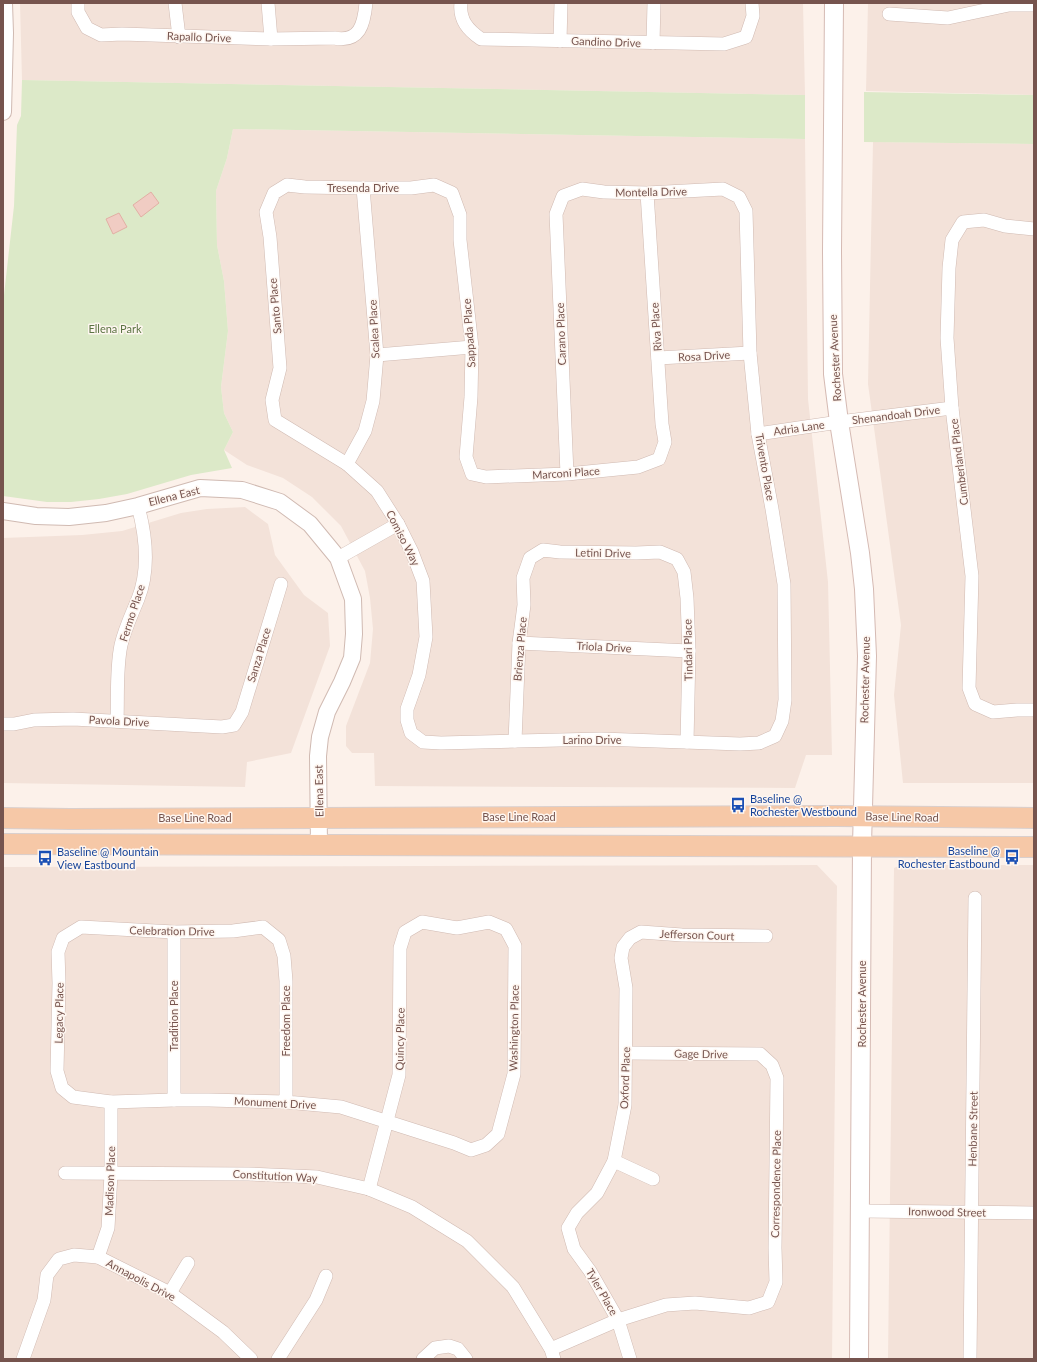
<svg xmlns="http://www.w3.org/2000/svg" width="1037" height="1362" font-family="Lato,sans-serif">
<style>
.residential{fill:#f3e2d9}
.green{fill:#dce9c8}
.building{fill:#f0ccc3;stroke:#e2afa4}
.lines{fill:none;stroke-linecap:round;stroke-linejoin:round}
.minor-casing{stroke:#d0bab2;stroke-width:14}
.tertiary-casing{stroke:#d0bab2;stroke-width:18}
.secondary-casing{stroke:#d5bab3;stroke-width:20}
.primary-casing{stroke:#d9cfcd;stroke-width:22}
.minor{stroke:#fff;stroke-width:13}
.tertiary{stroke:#fff;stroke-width:16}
.secondary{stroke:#fff;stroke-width:18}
.primary{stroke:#f6c8a7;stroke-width:20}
.labels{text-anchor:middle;stroke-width:3;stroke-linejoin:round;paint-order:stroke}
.street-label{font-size:11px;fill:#76544e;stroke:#fef6f0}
.park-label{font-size:11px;fill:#5c7443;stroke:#fef6f0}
.transit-label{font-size:11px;fill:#164399;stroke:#fef6f0;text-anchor:start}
</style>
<rect width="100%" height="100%" fill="#fcf1ea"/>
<g class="residential">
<path d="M20,3H803L805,95L22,80Z"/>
<path d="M868,3H1034V95L866,91Z"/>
<path d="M233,129L805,139L808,399L828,582L832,755H806L795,788L375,786L374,753H352L346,746V726L370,663L373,629L370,598L365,571L341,526L312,497L283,478L247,465L224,450L233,432L224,413L221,387L228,331L224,281L217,245L216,191L227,158Z"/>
<path d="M873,142L1034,144V783H903L894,695L901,625L868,384Z"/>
<path d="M245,507L268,524L275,555L304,595L328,613L330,646L291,753L247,762L245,787L3,783V538L82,535L122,531L181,513L207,509Z"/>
<path d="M817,865L837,886L832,1359H3V867Z"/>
<path d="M901,865H1034V1359H888L894,868Z"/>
</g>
<g class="green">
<path d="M22,80L805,95V139L233,129L227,158L216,191L217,245L224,281L228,331L221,387L224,413L233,432L224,450L232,468L191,475L127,494L99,499L71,502H47L3,496V304L14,206L17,125L21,116Z"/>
<path d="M864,92L1034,95V144L864,142Z"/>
</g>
<g class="building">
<path d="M151,192L159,203L141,217L133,205Z"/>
<path d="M119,213L127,227L113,234L106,219Z"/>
</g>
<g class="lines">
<g class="minor-casing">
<g id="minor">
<path d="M78,3V12L87,28L101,35L122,34L271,39L334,38C360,43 364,24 366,3"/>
<path d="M175,3L179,37"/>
<path d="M268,3L271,39"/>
<path d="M461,3C459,20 468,30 481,39L724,44L746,37L753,16L752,3"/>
<path d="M889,14L948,18L1009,5H1034"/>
<path d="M560,41L561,3"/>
<path d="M653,43L654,3"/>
<path d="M1034,229L1005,226L984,220L963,222L952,240L949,268L947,338L952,408L972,576L969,688L975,704L993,712L1017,710H1034"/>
<path d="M377,355L472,347"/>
<path d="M658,358L750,353"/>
<path d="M758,434L839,422L952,408"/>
<path d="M347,464L365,431L373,401L377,355L363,188"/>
<path d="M567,474L556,214L563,196L582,189L604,192L647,193L723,189L739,197L746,211L750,353L758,434L772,509L784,584L785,700L782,721L775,736L759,743L740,744L601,739L441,743L423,742L411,733L407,720V709L419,675L426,637L423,581L412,552L398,524L377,491L347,464L275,420L272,400L280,368L270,237L266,212L274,193L287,185L305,187L363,188H411L434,185L452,193L460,215V240L472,347L471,397L466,457L472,474L486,477L567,474L638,467L659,459L665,442L662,424L647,193"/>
<path d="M338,558L398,524"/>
<path d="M519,643L689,651"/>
<path d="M117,721C118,696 116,669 121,645C125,628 132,614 138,599C150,569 146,536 138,506"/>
<path d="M3,724H14L34,720L73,719L222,727L234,725L242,712L281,584"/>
<path d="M515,741L519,643L524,605L523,578L530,558L543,550L560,552L636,553L660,552L677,559L684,572L687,598L689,651L687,742"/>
<path d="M174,932V1100"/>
<path d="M286,1102V981L284,956L279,940L263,927L233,931L174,932L81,927L63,938L58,952L59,983L57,1071L62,1088L73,1097L111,1102L174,1100H209L286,1102L341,1107L454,1143L471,1150L486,1145L498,1134L514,1074L515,946L506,929L489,922L457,928L422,922L405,932L400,948L399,1075L369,1189"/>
<path d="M614,1161L653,1179"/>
<path d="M65,1173L249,1174L317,1177L369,1189L412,1207L467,1241L513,1287L551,1349L554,1359"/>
<path d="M861,1211L1034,1213"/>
<path d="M98,1257L108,1228L111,1174V1102"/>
<path d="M170,1293L188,1263"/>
<path d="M551,1349L618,1320L666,1305L695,1303L749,1308L768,1302L776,1282L775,1248L777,1078L772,1065L760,1054L626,1053"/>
<path d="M23,1359L44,1300L47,1275L59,1259L74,1255L98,1257L170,1293L223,1332L251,1359"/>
<path d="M278,1359L316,1300L326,1276"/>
<path d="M423,1359L435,1348L449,1346L458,1349L466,1359"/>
<path d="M630,1359L618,1320L590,1271L574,1249L568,1228L577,1213L597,1193L614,1161L625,1105L626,988L621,958L623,947L630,938L641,932L682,935L766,936"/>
<path d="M970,1359L975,898"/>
</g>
</g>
<g class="tertiary-casing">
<g id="tertiary">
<path d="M3,112L5,33L4,3"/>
<path d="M3,511L36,516L69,517L106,513L138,506L200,488L242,490L280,502L310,524L338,558L353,599L354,634L352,658L342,682L327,712L320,737L318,756L319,845"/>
</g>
</g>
<g class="secondary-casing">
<path id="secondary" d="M834,3L832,251L833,374L839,422L860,553L864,589L867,656L862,845L859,1359"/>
</g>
<g class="primary-casing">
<g id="primary">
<path d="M3,818L70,819L836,816L1034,818"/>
<path d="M3,844L1034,847"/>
</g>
</g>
<use href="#minor" class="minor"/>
<use href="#tertiary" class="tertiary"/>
<use href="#secondary" class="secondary"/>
<use href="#primary" class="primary"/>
</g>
<defs>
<g id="bus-bare" transform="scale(1.2)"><path d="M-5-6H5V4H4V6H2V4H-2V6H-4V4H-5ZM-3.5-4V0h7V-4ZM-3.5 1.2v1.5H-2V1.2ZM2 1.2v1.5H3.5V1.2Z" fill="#1a4fb4" stroke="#fef6f0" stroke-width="2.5" paint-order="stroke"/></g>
</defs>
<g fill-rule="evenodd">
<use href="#bus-bare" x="738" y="805"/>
<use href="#bus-bare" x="1012" y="857"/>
<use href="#bus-bare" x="45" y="858"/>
</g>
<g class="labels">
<g class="street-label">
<text transform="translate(199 37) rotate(2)" y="4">Rapallo Drive</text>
<text transform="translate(606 42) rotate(2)" y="4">Gandino Drive</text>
<text x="363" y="192">Tresenda Drive</text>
<text transform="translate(651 192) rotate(-1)" y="4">Montella Drive</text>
<text transform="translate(275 306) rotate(-95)" y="4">Santo Place</text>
<text transform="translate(656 327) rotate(-94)" y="4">Riva Place</text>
<text transform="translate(374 329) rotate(-93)" y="4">Scalea Place</text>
<text transform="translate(469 333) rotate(-94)" y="4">Sappada Place</text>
<text transform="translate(561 334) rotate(-92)" y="4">Carano Place</text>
<text transform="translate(704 356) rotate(-3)" y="4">Rosa Drive</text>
<text transform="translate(835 358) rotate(-93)" y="4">Rochester Avenue</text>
<text transform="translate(896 415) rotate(-7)" y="4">Shenandoah Drive</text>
<text transform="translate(799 428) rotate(-8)" y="4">Adria Lane</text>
<text transform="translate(959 462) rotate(-97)" y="4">Cumberland Place</text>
<text transform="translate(765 467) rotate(80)" y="4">Trivento Place</text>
<text transform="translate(566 473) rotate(-4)" y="4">Marconi Place</text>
<text transform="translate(174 496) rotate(-14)" y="4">Ellena East</text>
<text transform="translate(403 538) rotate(63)" y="4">Comiso Way</text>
<text transform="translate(603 553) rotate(1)" y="4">Letini Drive</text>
<text transform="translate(132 613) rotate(-72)" y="4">Fermo Place</text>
<text transform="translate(604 647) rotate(3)" y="4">Triola Drive</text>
<text transform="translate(520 649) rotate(-85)" y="4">Brienza Place</text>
<text transform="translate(688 650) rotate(-91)" y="4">Tindari Place</text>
<text transform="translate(259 655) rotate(-73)" y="4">Sanza Place</text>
<text transform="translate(865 680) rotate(-89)" y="4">Rochester Avenue</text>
<text transform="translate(119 721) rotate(3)" y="4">Pavola Drive</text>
<text x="592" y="744">Larino Drive</text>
<text transform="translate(319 791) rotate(-91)" y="4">Ellena East</text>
<text x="519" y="821">Base Line Road</text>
<text transform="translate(902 817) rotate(1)" y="4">Base Line Road</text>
<text x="195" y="822">Base Line Road</text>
<text transform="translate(172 931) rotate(1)" y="4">Celebration Drive</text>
<text transform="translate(697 935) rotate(2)" y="4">Jefferson Court</text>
<text transform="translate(862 1004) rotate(-90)" y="4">Rochester Avenue</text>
<text transform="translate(59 1013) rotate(-89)" y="4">Legacy Place</text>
<text transform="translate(174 1016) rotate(-90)" y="4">Tradition Place</text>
<text transform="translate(286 1021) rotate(-90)" y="4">Freedom Place</text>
<text transform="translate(514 1028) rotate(-89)" y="4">Washington Place</text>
<text transform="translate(400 1039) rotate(-89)" y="4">Quincy Place</text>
<text transform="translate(701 1054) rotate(1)" y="4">Gage Drive</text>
<text transform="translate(625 1078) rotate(-88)" y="4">Oxford Place</text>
<text transform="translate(275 1103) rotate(3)" y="4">Monument Drive</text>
<text transform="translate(973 1129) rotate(-89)" y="4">Henbane Street</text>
<text transform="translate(275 1176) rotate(3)" y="4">Constitution Way</text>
<text transform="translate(110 1181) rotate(-88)" y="4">Madison Place</text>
<text transform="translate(776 1184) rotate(-89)" y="4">Correspondence Place</text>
<text transform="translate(947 1212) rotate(1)" y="4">Ironwood Street</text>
<text transform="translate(141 1280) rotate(28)" y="4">Annapolis Drive</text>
<text transform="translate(602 1292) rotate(60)" y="4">Tyler Place</text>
</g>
<g class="park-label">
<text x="115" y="333">Ellena Park</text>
</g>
<g class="transit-label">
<text x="750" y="803">Baseline @<tspan x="750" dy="13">Rochester Westbound</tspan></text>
<text x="1000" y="855" text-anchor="end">Baseline @<tspan x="1000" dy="13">Rochester Eastbound</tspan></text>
<text x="57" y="856">Baseline @ Mountain<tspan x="57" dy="13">View Eastbound</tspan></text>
</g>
</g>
<rect width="1037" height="1362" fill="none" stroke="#76544e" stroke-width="8"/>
</svg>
